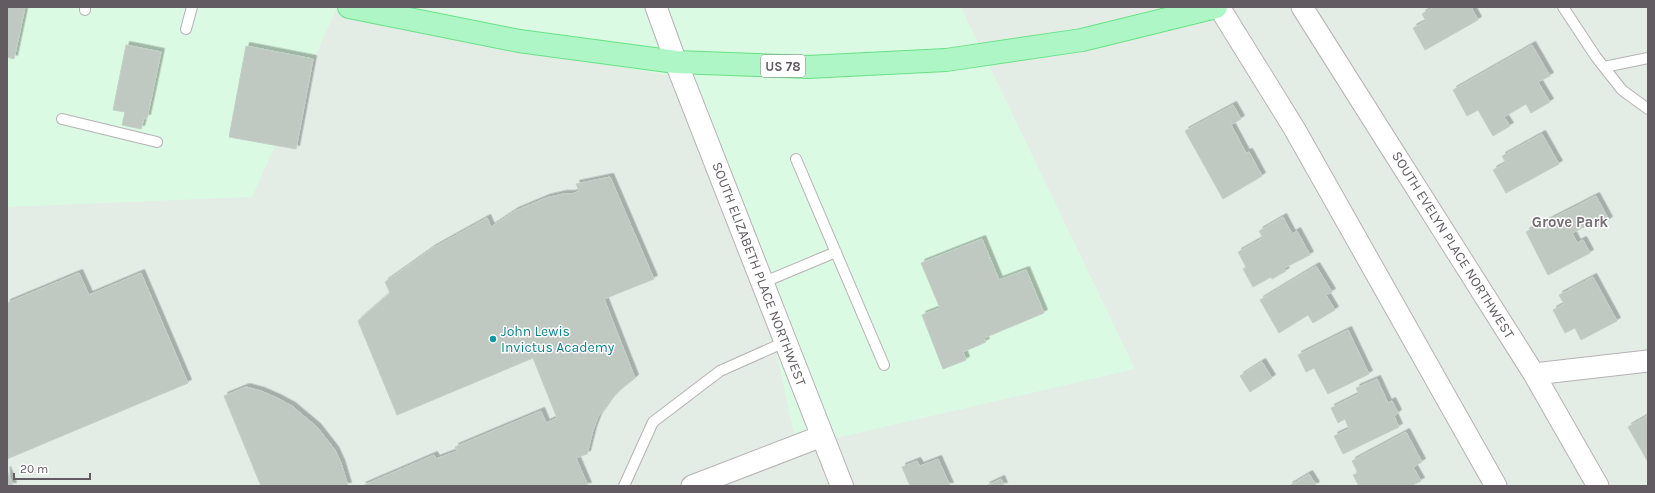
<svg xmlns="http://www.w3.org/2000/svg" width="1655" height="493" font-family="Karla,sans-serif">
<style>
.commercial{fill:#dbfae3}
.building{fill:#c0c8c2;stroke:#c3d0c5;filter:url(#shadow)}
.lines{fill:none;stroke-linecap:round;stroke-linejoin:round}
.lane-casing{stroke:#b7b1b6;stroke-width:12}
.street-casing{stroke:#b7b1b6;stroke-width:23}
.secondary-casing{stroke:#b7b0b6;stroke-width:24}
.primary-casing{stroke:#67e283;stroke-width:24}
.lane{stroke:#fff;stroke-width:10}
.street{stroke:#fff;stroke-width:21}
.secondary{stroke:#fff;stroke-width:22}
.primary{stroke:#aff6c7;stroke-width:22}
.culture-dot{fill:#0f9aa8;stroke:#fff;stroke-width:1.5}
.labels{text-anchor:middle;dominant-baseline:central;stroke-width:3;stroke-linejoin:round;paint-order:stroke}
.shield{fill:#fff;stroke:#918d91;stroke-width:1}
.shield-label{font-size:13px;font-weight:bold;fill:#625c62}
.street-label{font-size:14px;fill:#625c62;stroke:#fff}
.culture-label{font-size:14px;fill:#0d838f;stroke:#fff;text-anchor:start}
.neighbourhood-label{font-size:15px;font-weight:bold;fill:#746d74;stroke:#fff}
</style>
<defs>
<filter id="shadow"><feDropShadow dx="3.5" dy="-3.5" stdDeviation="0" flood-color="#0004"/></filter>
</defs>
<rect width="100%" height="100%" fill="#e4ece6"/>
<!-- commercial -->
<path class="commercial" d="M7,7H961L1135,369L797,447L761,283L683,78L454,37L336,10L252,197L7,207Z"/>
<!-- building -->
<path class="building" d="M7,7H25L14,59L7,57Z
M1434,7H1471L1478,20L1425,50L1413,28L1426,21L1422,14Z
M126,45L161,52L147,118H144L141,129L122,125L125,112L113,110Z
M1532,45L1550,76L1538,82L1550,102L1531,113L1526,104L1504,117L1510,126L1493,136L1478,110L1467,116L1453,90Z
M246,46L313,59L296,149L229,137Z
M1233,105L1241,119L1231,125L1246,153L1249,152L1262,176L1223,199L1185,131Z
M1542,134L1559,164L1506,193L1493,170L1506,163L1502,156Z
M610,177L654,279L604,299L635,378L620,390L610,400L598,417L593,430L587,454L576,458L588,486H362L434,455L436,459L457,451L455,447L541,411L546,423L557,418L533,358L397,415L358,321L390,293L385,282L433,248L487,218L491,227L515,211L546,198L563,194H572L579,191L576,184Z
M1596,196L1609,220L1597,227L1594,222L1572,233L1577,243L1583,240L1590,253L1548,275L1526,232Z
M1283,217L1292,234L1297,231L1310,255L1284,268L1286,271L1272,279L1271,277L1253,287L1243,269L1246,267L1238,252L1263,238L1259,231Z
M982,239L999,280L1026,270L1044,313L984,338L986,342L963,352L966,360L943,369L922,315L940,308L921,263Z
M1316,266L1332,292L1326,295L1335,310L1313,323L1308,315L1279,333L1260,300Z
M79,273L89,295L141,273L188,383L7,459V303Z
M1593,277L1617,321L1581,340L1575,328L1565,333L1553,310L1564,304L1559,295Z
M1348,330L1369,374L1328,394L1314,368L1306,372L1298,355Z
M1262,362L1272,378L1250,392L1240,376Z
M1377,379L1388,403L1392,401L1398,413L1394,416L1399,427L1343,454L1334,436L1349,429L1345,419L1338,423L1331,408L1359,394L1356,388Z
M246,387L261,391L277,398L292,406L317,427L335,450L341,463L348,486H261L224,396Z
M1647,416L1648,417V462L1628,427Z
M1406,432L1422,462L1413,467L1421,481L1411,486H1359L1353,475L1358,473L1352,461Z
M938,459L950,486H910L902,467L917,461L920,466Z
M7,470L13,486H7Z
M1309,474L1316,485L1315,486H1289Z
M1001,479L1004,486H986Z"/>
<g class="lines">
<defs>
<path id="lane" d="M1563,7L1596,57L1622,90L1648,109
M85,10V7
M186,29L192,7
M1604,67L1648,58
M62,119L157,142
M796,159L884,365
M762,283L836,252
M624,486L653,422L720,371L785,342"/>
<path id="street" d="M656,7L676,62
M1219,7L1294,128L1496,486
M1302,7L1534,374L1598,486
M1534,374L1648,361
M692,486L822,436"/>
<path id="secondary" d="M676,62L842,486"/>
<path id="primary" d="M349,7L519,41L676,62L808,67L946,60L1082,40L1216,7"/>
</defs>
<!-- lane casing -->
<use href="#lane" class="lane-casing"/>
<!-- street casing -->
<use href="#street" class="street-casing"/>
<!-- secondary casing -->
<use href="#secondary" class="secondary-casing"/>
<!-- primary casing -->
<use href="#primary" class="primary-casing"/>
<!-- lane -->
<use href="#lane" class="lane"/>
<!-- street -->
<use href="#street" class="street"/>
<!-- secondary -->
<use href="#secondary" class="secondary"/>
<!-- primary -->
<use href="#primary" class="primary"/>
</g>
<!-- markers -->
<circle class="culture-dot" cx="493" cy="339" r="4"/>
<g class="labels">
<!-- shield labels -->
<rect class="shield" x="761" y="55" width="44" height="22" rx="3"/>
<g class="shield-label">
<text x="783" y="66">US 78</text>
</g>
<!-- street labels -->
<g class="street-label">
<text transform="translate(1453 245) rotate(58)">SOUTH EVELYN PLACE NORTHWEST</text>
<text transform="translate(759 274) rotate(69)">SOUTH ELIZABETH PLACE NORTHWEST</text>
</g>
<!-- culture labels -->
<g class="culture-label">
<text x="501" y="331">John Lewis<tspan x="501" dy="16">Invictus Academy</tspan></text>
</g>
<!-- neighbourhood labels -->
<g class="neighbourhood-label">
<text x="1570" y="222">Grove Park</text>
</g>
</g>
<!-- border -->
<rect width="1655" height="493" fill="none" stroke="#625c62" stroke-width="16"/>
<!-- scale -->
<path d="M14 473v6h76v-6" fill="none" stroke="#625c62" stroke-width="2"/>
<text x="20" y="473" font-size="12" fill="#625c62" stroke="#ffffff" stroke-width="3" paint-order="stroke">20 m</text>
</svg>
